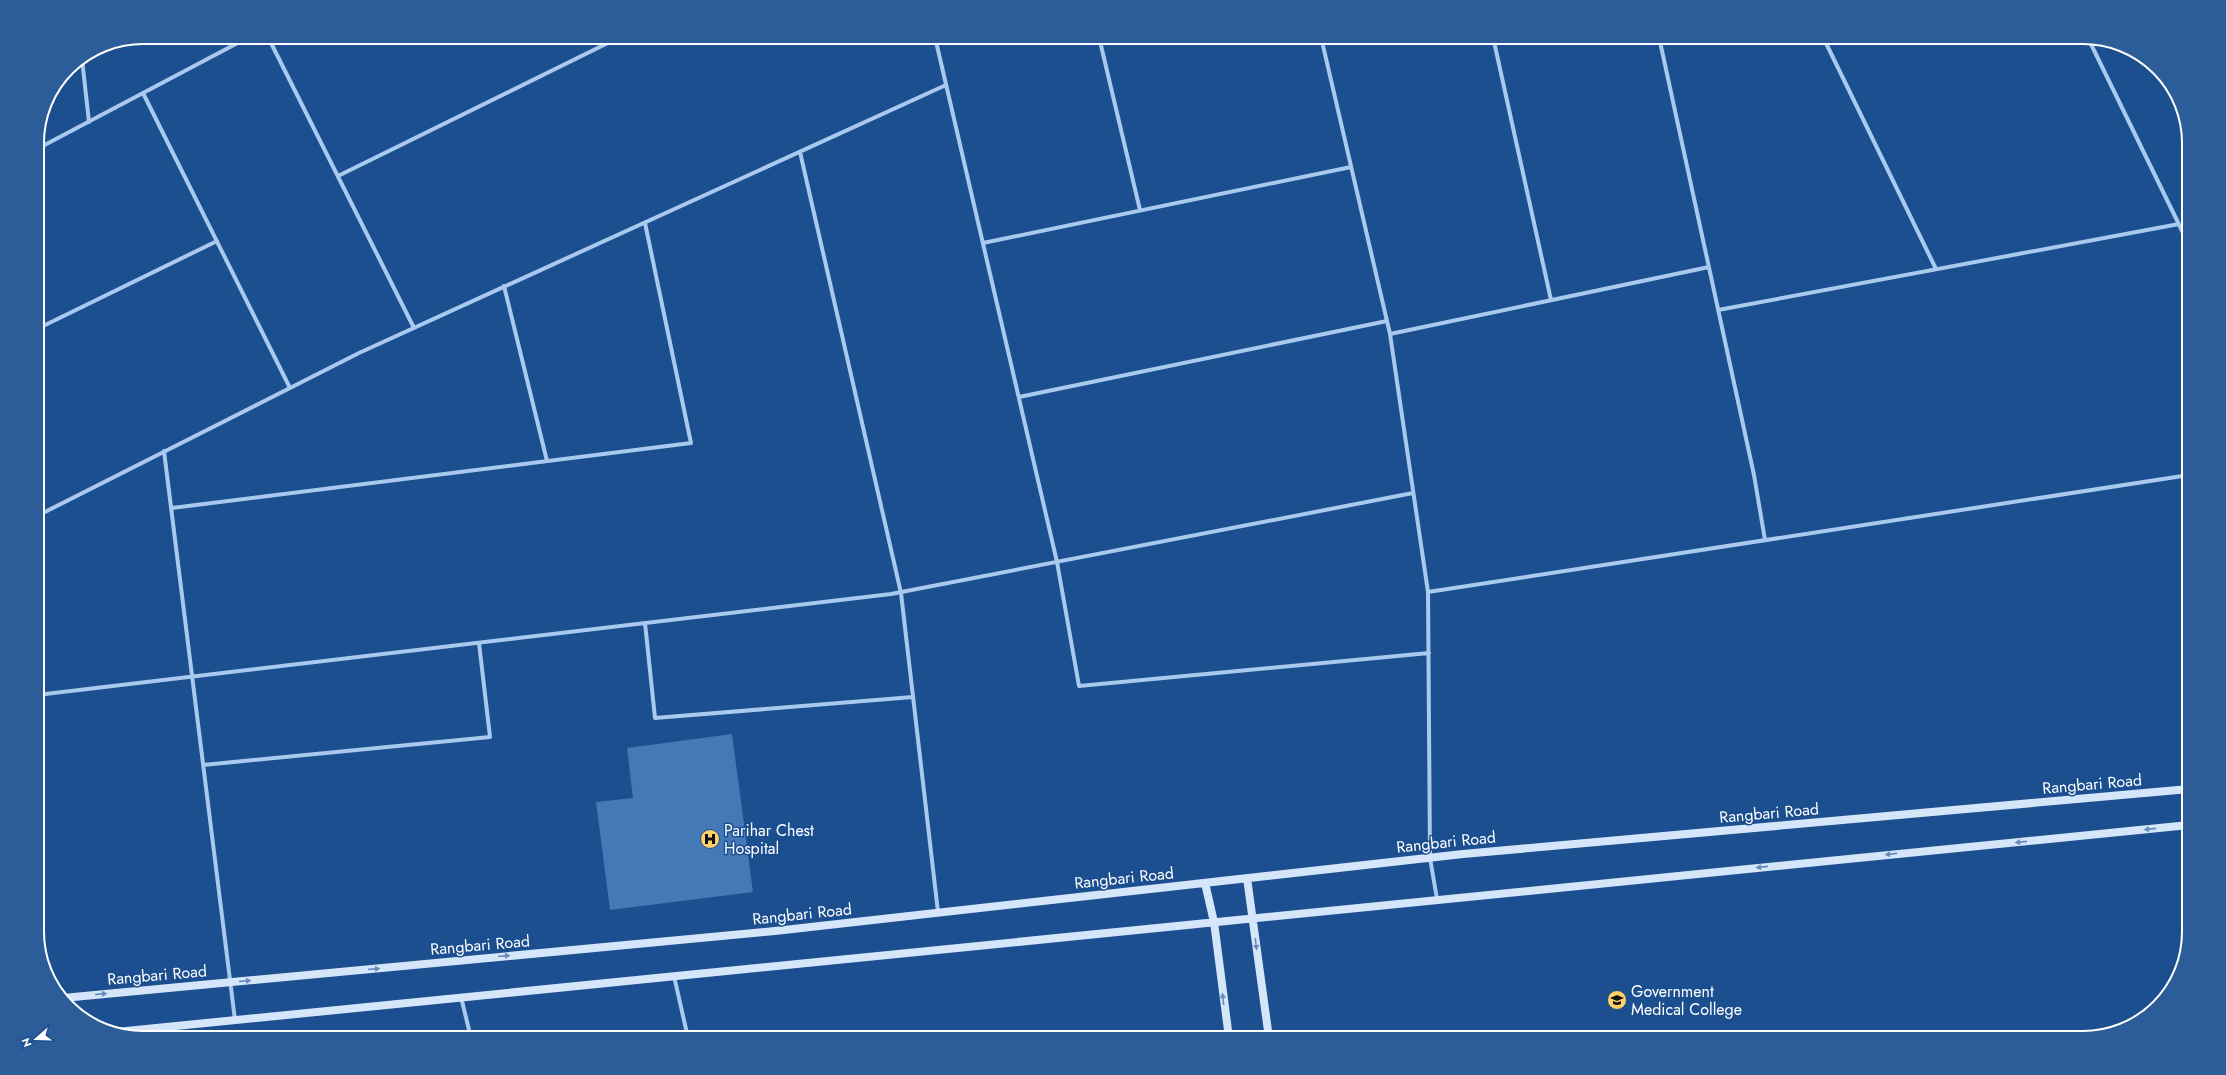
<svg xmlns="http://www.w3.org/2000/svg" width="2226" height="1075" font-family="Jost,sans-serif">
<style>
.building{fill:#4478b7}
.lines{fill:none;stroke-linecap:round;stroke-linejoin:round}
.street{stroke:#a9c9ee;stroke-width:4}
.secondary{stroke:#d6e6fa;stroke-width:8}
.oneway{fill:#668bba}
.labels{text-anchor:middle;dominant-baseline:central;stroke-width:3;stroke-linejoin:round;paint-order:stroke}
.street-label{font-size:16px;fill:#fff;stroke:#1b4f8f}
.poi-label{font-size:16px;fill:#fff;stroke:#1b4f8f;text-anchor:start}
.rim{fill:none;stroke:#fff;stroke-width:2}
</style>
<rect width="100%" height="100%" fill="#1b4f8f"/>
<!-- building -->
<path class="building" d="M732,734L753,892L610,910L596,802L633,798L627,748Z"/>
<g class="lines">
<!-- street -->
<path class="street" d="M268,37L414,328
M935,37L1057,562L1079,686L1429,653
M1099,37L1140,210
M1321,37L1390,334L1428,592L1430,858L1437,899
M1493,37L1551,300
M1659,37L1754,475L1765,540
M1823,37L1936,269
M2088,38L2189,245
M82,59L89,122
M143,93L290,388
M37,149L249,37
M800,152L901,593L938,912
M338,176L620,37
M983,243L1351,167
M504,286L547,461
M1718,310L2179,224
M37,329L217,241
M1390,334L1709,267
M1019,397L1387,321
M164,451L235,1020
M172,508L691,443L645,223
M37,516L359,353L946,85
M1428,592L2189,475
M645,623L655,718L913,697
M37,695L891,594L1413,493
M203,765L490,737L479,643
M674,976L688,1038
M461,997L471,1038"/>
<!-- secondary -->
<path class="secondary" d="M1247,878L1269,1038
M1205,883L1214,922L1229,1038
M63,998L775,931L1463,854L2189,789
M116,1032L2189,825"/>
</g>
<!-- one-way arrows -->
<defs><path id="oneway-solid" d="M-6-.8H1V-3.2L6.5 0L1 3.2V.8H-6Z"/></defs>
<g class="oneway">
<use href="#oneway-solid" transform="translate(2150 829) rotate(174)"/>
<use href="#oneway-solid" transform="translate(2021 842) rotate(174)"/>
<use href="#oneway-solid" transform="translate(1891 854) rotate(174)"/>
<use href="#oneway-solid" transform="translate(1762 867) rotate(174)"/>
<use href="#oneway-solid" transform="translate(1256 944) rotate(82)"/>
<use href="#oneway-solid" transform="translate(504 956) rotate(-5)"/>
<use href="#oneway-solid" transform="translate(374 969) rotate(-5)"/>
<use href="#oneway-solid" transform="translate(245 981) rotate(-5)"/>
<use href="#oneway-solid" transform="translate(101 994) rotate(-5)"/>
<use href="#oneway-solid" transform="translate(1223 999) rotate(-97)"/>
</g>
<!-- icons -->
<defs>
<symbol id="hospital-disc" viewBox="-11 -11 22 22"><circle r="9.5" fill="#ffd166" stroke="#1b4f8f"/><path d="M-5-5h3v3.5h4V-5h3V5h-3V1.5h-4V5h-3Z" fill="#111"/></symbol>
<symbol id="university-disc" viewBox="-11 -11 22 22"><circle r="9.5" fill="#ffd166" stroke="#1b4f8f"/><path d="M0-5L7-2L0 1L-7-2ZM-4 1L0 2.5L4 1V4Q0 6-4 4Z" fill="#111"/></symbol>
</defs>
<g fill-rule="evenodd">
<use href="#hospital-disc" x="699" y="828" width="22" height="22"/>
<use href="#university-disc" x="1606" y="989" width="22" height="22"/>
</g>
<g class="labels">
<!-- street labels -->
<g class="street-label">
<text transform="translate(2092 784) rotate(-5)">Rangbari Road</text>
<text transform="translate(1769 813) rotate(-5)">Rangbari Road</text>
<text transform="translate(1446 842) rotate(-6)">Rangbari Road</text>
<text transform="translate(1124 878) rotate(-6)">Rangbari Road</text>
<text transform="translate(802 914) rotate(-6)">Rangbari Road</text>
<text transform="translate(480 945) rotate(-5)">Rangbari Road</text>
<text transform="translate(157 975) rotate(-5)">Rangbari Road</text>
</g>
<!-- poi labels -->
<g class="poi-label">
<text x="724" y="830">Parihar Chest<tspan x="724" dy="18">Hospital</tspan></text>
<text x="1631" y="991">Government<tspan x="1631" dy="18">Medical College</tspan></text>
</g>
</g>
<!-- crop -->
<path d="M0 0H2226V1075H0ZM143 44H2083A99 99 0 0 1 2182 143V932A99 99 0 0 1 2083 1031H143A99 99 0 0 1 44 932V143A99 99 0 0 1 143 44Z" fill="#2d5d98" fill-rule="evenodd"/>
<path class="rim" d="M143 44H2083A99 99 0 0 1 2182 143V932A99 99 0 0 1 2083 1031H143A99 99 0 0 1 44 932V143A99 99 0 0 1 143 44Z"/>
<!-- north arrow -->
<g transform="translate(36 1039) rotate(250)" stroke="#1b4f8f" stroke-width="3" paint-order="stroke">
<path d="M0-3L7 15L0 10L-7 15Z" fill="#ffffff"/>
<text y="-6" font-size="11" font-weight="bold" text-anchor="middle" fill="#ffffff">N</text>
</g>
</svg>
